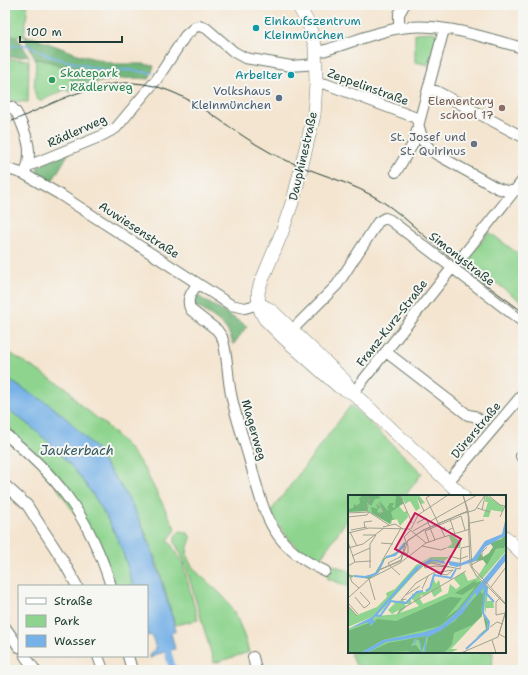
<svg xmlns="http://www.w3.org/2000/svg" width="528" height="675" font-family="'Shantell Sans',sans-serif">
<style>
.green{fill:#8ed48e;stroke:#568861}
.forest{fill:#72b679;stroke:#487a56}
.water{fill:#76b1e7;stroke:#4a778e}
.lines{fill:none;stroke-linecap:round;stroke-linejoin:round}
.stream{stroke:#76b1e7;stroke-width:2}
.canal{stroke:#76b1e7;stroke-width:7}
.minor-tunnel{stroke:#c9c3b1;stroke-width:10;stroke-dasharray:10 5;stroke-linecap:butt}
.minor-casing{stroke:#6a786b;stroke-width:12}
.major-casing{stroke:#6a786b;stroke-width:14}
.minor{stroke:#fff;stroke-width:10}
.major{stroke:#fff;stroke-width:13}
.tram{stroke:#1f3d34;stroke-width:1}
.culture-dot{fill:#0f9aa8;stroke:#f6f6f2;stroke-width:1.5}
.leisure-dot{fill:#2e9e5b;stroke:#f6f6f2;stroke-width:1.5}
.service-dot{fill:#5c6f8a;stroke:#f6f6f2;stroke-width:1.5}
.education-dot{fill:#8d6e63;stroke:#f6f6f2;stroke-width:1.5}
.worship-dot{fill:#6b7280;stroke:#f6f6f2;stroke-width:1.5}
.labels{text-anchor:middle;dominant-baseline:central;stroke-width:4;stroke-linejoin:round;paint-order:stroke}
.culture-label{font-size:12px;fill:#0d838f;stroke:#f6f6f2;text-anchor:start}
.leisure-label{font-size:12px;fill:#27864d;stroke:#f6f6f2;text-anchor:start}
.street-label{font-size:12px;fill:#1f3d34;stroke:#f6f6f2}
.service-label{font-size:12px;fill:#4e5e75;stroke:#f6f6f2;text-anchor:end}
.education-label{font-size:12px;fill:#785e54;stroke:#f6f6f2;text-anchor:end}
.worship-label{font-size:12px;fill:#5b616d;stroke:#f6f6f2;text-anchor:end}
.water-label{font-size:13px;font-style:italic;fill:#355a61;stroke:#f6f6f2}
.inset-river{fill:none;stroke:#76b1e7;stroke-width:2}
.inset-road{fill:none;stroke:#9fa292;stroke-width:1}
.view{fill:#c2185b;fill-opacity:0.15;stroke:#c2185b;stroke-width:2}
.inset-edge{fill:none;stroke:#1f3d34;stroke-width:2}
</style>
<rect width="100%" height="100%" fill="#f6f6f2"/>
<filter id="ink" filterUnits="userSpaceOnUse"><feTurbulence type="fractalNoise" baseFrequency=".025" numOctaves="2"/><feDisplacementMap in="SourceGraphic" scale="8" xChannelSelector="R" yChannelSelector="G"/><feConvolveMatrix kernelMatrix="1 2 1 2 8 2 1 2 1" color-interpolation-filters="sRGB"/></filter>
<filter id="wash" filterUnits="userSpaceOnUse"><feTurbulence type="fractalNoise" baseFrequency=".012" numOctaves="4" result="noise"/><feDisplacementMap in="SourceGraphic" scale="16" xChannelSelector="R" yChannelSelector="G"/><feGaussianBlur stdDeviation="0.9" result="paint"/><feColorMatrix in="noise" values="0 0 0 0 0 0 0 0 0 0 0 0 0 0 0 0 0 1.4 0 .05"/><feComposite in="paint" operator="in"/></filter>
<g filter="url(#wash)">
<rect width="100%" height="100%" fill="#f4e5d0"/>
<!-- green -->
<path class="green" d="M5,5H28L24,36H5Z
M433,32L435,33L437,37L429,65L415,62V33Z
M5,59L29,60L28,102L6,101L7,81H5V64H7V63H5Z
M35,59C46,60 60,63 67,72C71,76 73,83 76,89L68,92L67,89L40,101L38,100C30,91 38,70 35,59Z
M489,232L517,253L523,245V303L467,261Z
M5,350L69,390L77,402L107,426L127,446L139,461L146,472L175,528V531L168,540L182,561L198,620L175,625C167,600 162,574 152,549C139,515 121,482 97,454L98,451L69,421L49,404L5,378Z
M351,405L422,473L405,496H349V517L319,560C297,552 281,532 271,511Z
M5,408C53,439 92,484 116,536C124,552 128,569 133,586H115L106,559L34,454L5,429Z
M180,531L187,532L191,538C190,543 187,547 187,553C187,570 218,588 227,601C238,617 244,634 249,652L214,663L184,560L175,543V536Z
M333,565L349,571V587L327,578Z
M354,652H493L492,670H361L356,665L350,654Z"/>
<!-- forest -->
<path class="forest" d="M5,36L17,37L30,58L27,55L21,57H5Z
M24,36L34,38L80,55L115,64H144L154,66L149,79C123,76 100,81 76,89C73,83 71,76 67,72C60,63 46,60 35,59Z
M70,151L51,183L37,174L38,166Z
M196,295L247,326L233,345C229,324 214,318 198,307L195,308L194,306L193,297Z"/>
<!-- water -->
<path class="water" d="M5,378L49,404L69,421L98,451L97,455C136,500 151,544 167,601C170,611 174,621 176,631L171,633L175,649L154,655L153,657L150,658V653L156,649L152,635L147,636V586H133C128,569 124,552 116,536C92,484 53,439 5,408Z"/>
<g class="lines">
<!-- stream -->
<path class="stream" d="M5,46L27,45L45,54L59,59L106,71L128,70L152,73"/>
<!-- canal -->
<path class="canal" d="M165,642L173,670"/>
</g>
</g>
<g filter="url(#ink)">
<g class="lines">
<!-- minor-tunnel -->
<path class="minor-tunnel" d="M480,420L488,427"/>
<defs>
<path id="minor" d="M399,28V14L404,5
M316,52L326,50C350,43 375,32 400,28C438,21 486,38 523,48
M316,83L326,84L414,117L417,120L423,141L430,149L436,154L497,188L506,191L523,190
M428,89L436,91L523,137
M5,108L11,107C19,111 29,142 29,151C29,157 29,164 26,170
M28,166L99,137L116,128L157,79L185,36L195,27L199,26L206,28L234,52L245,58L291,66L316,64
M5,168L24,174L59,194L231,305L245,308L259,304
M396,172L413,144L416,134L444,29
M461,258L523,180
M197,284C192,292 185,300 191,310L217,330L222,337C228,355 227,375 231,394C235,415 243,437 249,458C264,512 269,546 325,571
M291,330L297,325L337,285L378,222L385,218L390,220L523,322
M386,352L468,415L474,416L480,420
M353,393L452,268
M5,434C27,452 49,472 66,495C86,521 101,554 111,586
M523,452L521,456L523,458
M448,482L523,394
M5,485L27,505L62,559L77,586
M5,627L19,647
M25,656L35,670
M98,656L103,670
M128,656L132,670
M253,657L256,670"/>
<path id="major" d="M298,5L309,25L315,46L316,83L314,115L294,197L282,232L260,285L258,293L259,304L261,312L265,319L284,338L338,386L353,393
M259,304L267,308L273,312L344,380L353,393L463,496
M505,537L523,554"/>
</defs>
<!-- minor casing -->
<use href="#minor" class="minor-casing"/>
<!-- major casing -->
<use href="#major" class="major-casing"/>
<!-- minor -->
<use href="#minor" class="minor"/>
<!-- major -->
<use href="#major" class="major"/>
<!-- tram -->
<path class="tram" d="M5,124C46,108 88,81 134,83C184,86 218,122 259,146C295,169 338,176 375,197C399,211 418,231 439,248C466,271 495,291 523,312"/>
</g>
</g>
<!-- markers -->
<g class="culture-dot">
<circle cx="256" cy="28" r="4"/>
<circle cx="291" cy="75" r="4"/>
</g>
<circle class="leisure-dot" cx="52" cy="80" r="4"/>
<circle class="service-dot" cx="279" cy="98" r="4"/>
<circle class="education-dot" cx="502" cy="108" r="4"/>
<circle class="worship-dot" cx="474" cy="144" r="4"/>
<g class="labels">
<!-- culture labels -->
<g class="culture-label">
<text x="264" y="21">Einkaufszentrum<tspan x="264" dy="14">Kleinmünchen</tspan></text>
<text x="283" y="75" text-anchor="end">Arbeiter</text>
</g>
<!-- leisure labels -->
<g class="leisure-label">
<text x="60" y="73">Skatepark<tspan x="60" dy="14">- Rädlerweg</tspan></text>
</g>
<!-- street labels -->
<g class="street-label">
<text transform="translate(368 87) rotate(20)">Zeppelinstraße</text>
<text transform="translate(77 131) rotate(-24)">Rädlerweg</text>
<text transform="translate(303 156) rotate(-77)">Dauphinestraße</text>
<text transform="translate(139 230) rotate(33)">Auwiesenstraße</text>
<text transform="translate(462 259) rotate(38)">Simonystraße</text>
<text transform="translate(392 323) rotate(-52)">Franz-Kurz-Straße</text>
<text transform="translate(254 430) rotate(74)">Magerweg</text>
<text transform="translate(476 430) rotate(-50)">Dürerstraße</text>
</g>
<!-- service labels -->
<g class="service-label">
<text x="271" y="91">Volkshaus<tspan x="271" dy="14">Kleinmünchen</tspan></text>
</g>
<!-- education labels -->
<g class="education-label">
<text x="494" y="101">Elementary<tspan x="494" dy="14">school 17</tspan></text>
</g>
<!-- worship labels -->
<g class="worship-label">
<text x="466" y="137">St. Josef und<tspan x="466" dy="14">St. Quirinus</tspan></text>
</g>
<!-- water labels -->
<g class="water-label">
<text x="77" y="450">Jaukerbach</text>
</g>
</g>
<!-- overview -->
<g transform="translate(348 495)">
<rect width="158" height="158" fill="#f4e5d0"/>
<path d="M0,0H71L77,8L73,9L69,3L72,13L68,16L62,6L57,9L56,5L51,11L56,17L59,16L60,22L52,31L49,24L44,25L43,29L19,16L0,17ZM138,0L156,12L155,17L143,15L141,22H135L140,7H137ZM104,40L113,47L112,53H98L104,49L101,41ZM158,49V56L134,84L130,81L142,62L148,54L155,53ZM83,62H101L96,66L81,64L72,69L24,122L0,132V111L9,120L29,112L39,102L38,98L47,94L68,70ZM86,66L95,69L85,68L75,70L29,121L49,119L51,115L44,119L40,115L47,108L44,107L55,105L57,108L64,102V98L66,101L69,97H77L82,93L85,82L88,89L91,85L94,96L86,102L83,96L76,101L73,100L72,104L75,109L87,104L100,98L102,89L108,94L112,91L106,84L109,81L116,77L120,86L129,83L124,74L134,88L139,84L134,89L140,91L139,106H145L146,113H138L137,119L136,97L134,121L103,154H110L102,158H0V134L25,124L70,73L76,68ZM63,103L71,111L52,118L58,112L57,109H63Z" fill="#8ed48e" fill-rule="evenodd"/>
<path d="M15,0H29L33,3L27,4L23,11L19,7V16L0,17V14L5,13L7,8L8,11L12,8L11,3ZM48,0H52L56,8L43,17L45,24H49L43,25L42,29L24,18L23,12L30,14L28,9L32,12L29,16L31,18L35,17L31,5L39,15H41L39,13L42,8H46L44,12L47,13ZM158,39V49L156,53L148,54L139,70L135,65L128,66L132,57L135,62L141,58L145,52L142,48L153,44ZM58,46L56,52L49,59L37,64L31,77L21,84L6,81L3,83L2,80L17,82L27,78L36,63L49,57ZM128,85L127,88L134,86L109,117L92,131L35,145L12,158H0V136L21,128L23,131L29,124L48,126L102,102L114,103L98,123L110,114L128,91L114,100L107,98ZM132,96L134,99L136,97L135,120L140,127L139,135L127,143L138,134L133,109L134,121L124,130L106,138L104,149L99,155L95,158H77L80,142L107,126ZM79,141L74,156L71,145L67,144L63,151L68,150L74,158H57H60L62,156L19,158L40,148Z" fill="#72b679"/>
<path d="M158,22L157,41L137,52L128,66L109,72L101,70V66L113,68L125,63L137,46L154,39ZM158,57V65L128,102V97L113,116L127,102L114,119L94,135L78,143V154L76,157H73L72,148L69,145L61,157L56,158L62,156L68,144L73,148L74,157L76,156L77,144L79,141L38,147L19,158H12L35,145L77,137L93,131L109,117ZM82,64L96,66L97,69L86,66L74,70L25,124L27,127L22,130L20,127L0,134L24,122L68,72Z" fill="#76b1e7"/>
<path class="inset-river" d="M38,62L47,60L57,48M6,81L17,82L25,80L29,78L35,66M139,92L138,98L146,107M78,96L82,93L86,80L103,83L108,74M28,120L32,121L43,106L58,108L69,97L75,96M118,154L140,134L141,127L135,118L137,90"/>
<path class="inset-road" d="M52,0L64,28M83,0L78,3L97,42M115,0L121,22L124,72L158,109M115,0L120,15L122,70L128,80L158,110M140,0L152,10L158,11M70,3L76,16M129,13L142,17M134,15L137,1M120,16L75,35L61,45L57,49L53,65L31,75L53,66L60,45L76,35L120,16M19,17L21,3M0,18L21,17L41,30M110,20L127,15L137,0M29,21L36,16L30,8M0,22L19,20L21,17M152,22L157,11M102,24L107,39M69,28L78,23L82,32M122,28L136,25M35,32L47,29L55,34M96,32L98,36L105,33M17,33L16,27L24,26M82,33L87,45M63,34L70,20L100,0M3,35L19,32M65,36L129,0M2,37L9,51M0,38L21,33L61,34L78,48L87,45M15,40H28L22,49V73M86,45L122,34M0,47L7,67L0,71M81,47L77,36L113,21L117,35M33,48L45,49M74,51L93,55L98,53M0,53L15,49L36,33M60,58V51L56,42L63,35M4,61L22,53M101,61L112,64L120,61M34,66L53,33M7,67L23,66M76,70L77,73L87,71L101,72M123,70L134,64V57L139,52M42,71L40,68L52,62L55,57L60,59M42,71L52,80M112,74L113,53L122,51M0,77L4,87L11,93M67,78L76,70L83,68L112,74M89,78L99,80L105,75M21,84L27,105M143,92L158,72M74,94L80,81M58,100L72,91M7,102L16,113L19,111L22,108L12,97M153,102L148,107V120L157,118M0,103L21,84L52,68L78,48M58,104L53,105L68,88L85,78L105,75M0,108L10,119M0,111L9,121M158,115L151,139L158,143M50,119L52,115L118,76M142,132L149,127L155,129M144,145L148,158M113,158L150,142L158,116"/>
<path class="view" d="M67,18L113,44L93,79L47,54Z"/>
<rect width="158" height="158" class="inset-edge"/>
</g>
<!-- margin -->
<rect width="528" height="675" fill="none" stroke="#f6f6f2" stroke-width="20"/>
<!-- legend -->
<rect x="18" y="585" width="130" height="72" fill="#f6f6f2" stroke="#a0aca6"/>
<rect x="26" y="598" width="20" height="6" fill="#ffffff" stroke="#a0aca6"/>
<text x="54" y="605" font-size="12" fill="#1f3d34">Straße</text>
<rect x="26" y="615" width="20" height="12" fill="#8ed48e" stroke="#a0aca6"/>
<text x="54" y="625" font-size="12" fill="#1f3d34">Park</text>
<rect x="26" y="635" width="20" height="12" fill="#76b1e7" stroke="#a0aca6"/>
<text x="54" y="645" font-size="12" fill="#1f3d34">Wasser</text>
<!-- scale -->
<path d="M20 36v6h102v-6" fill="none" stroke="#1f3d34" stroke-width="2"/>
<text x="26" y="36" font-size="12" fill="#1f3d34" stroke="#f6f6f2" stroke-width="3" paint-order="stroke">100 m</text>
</svg>
